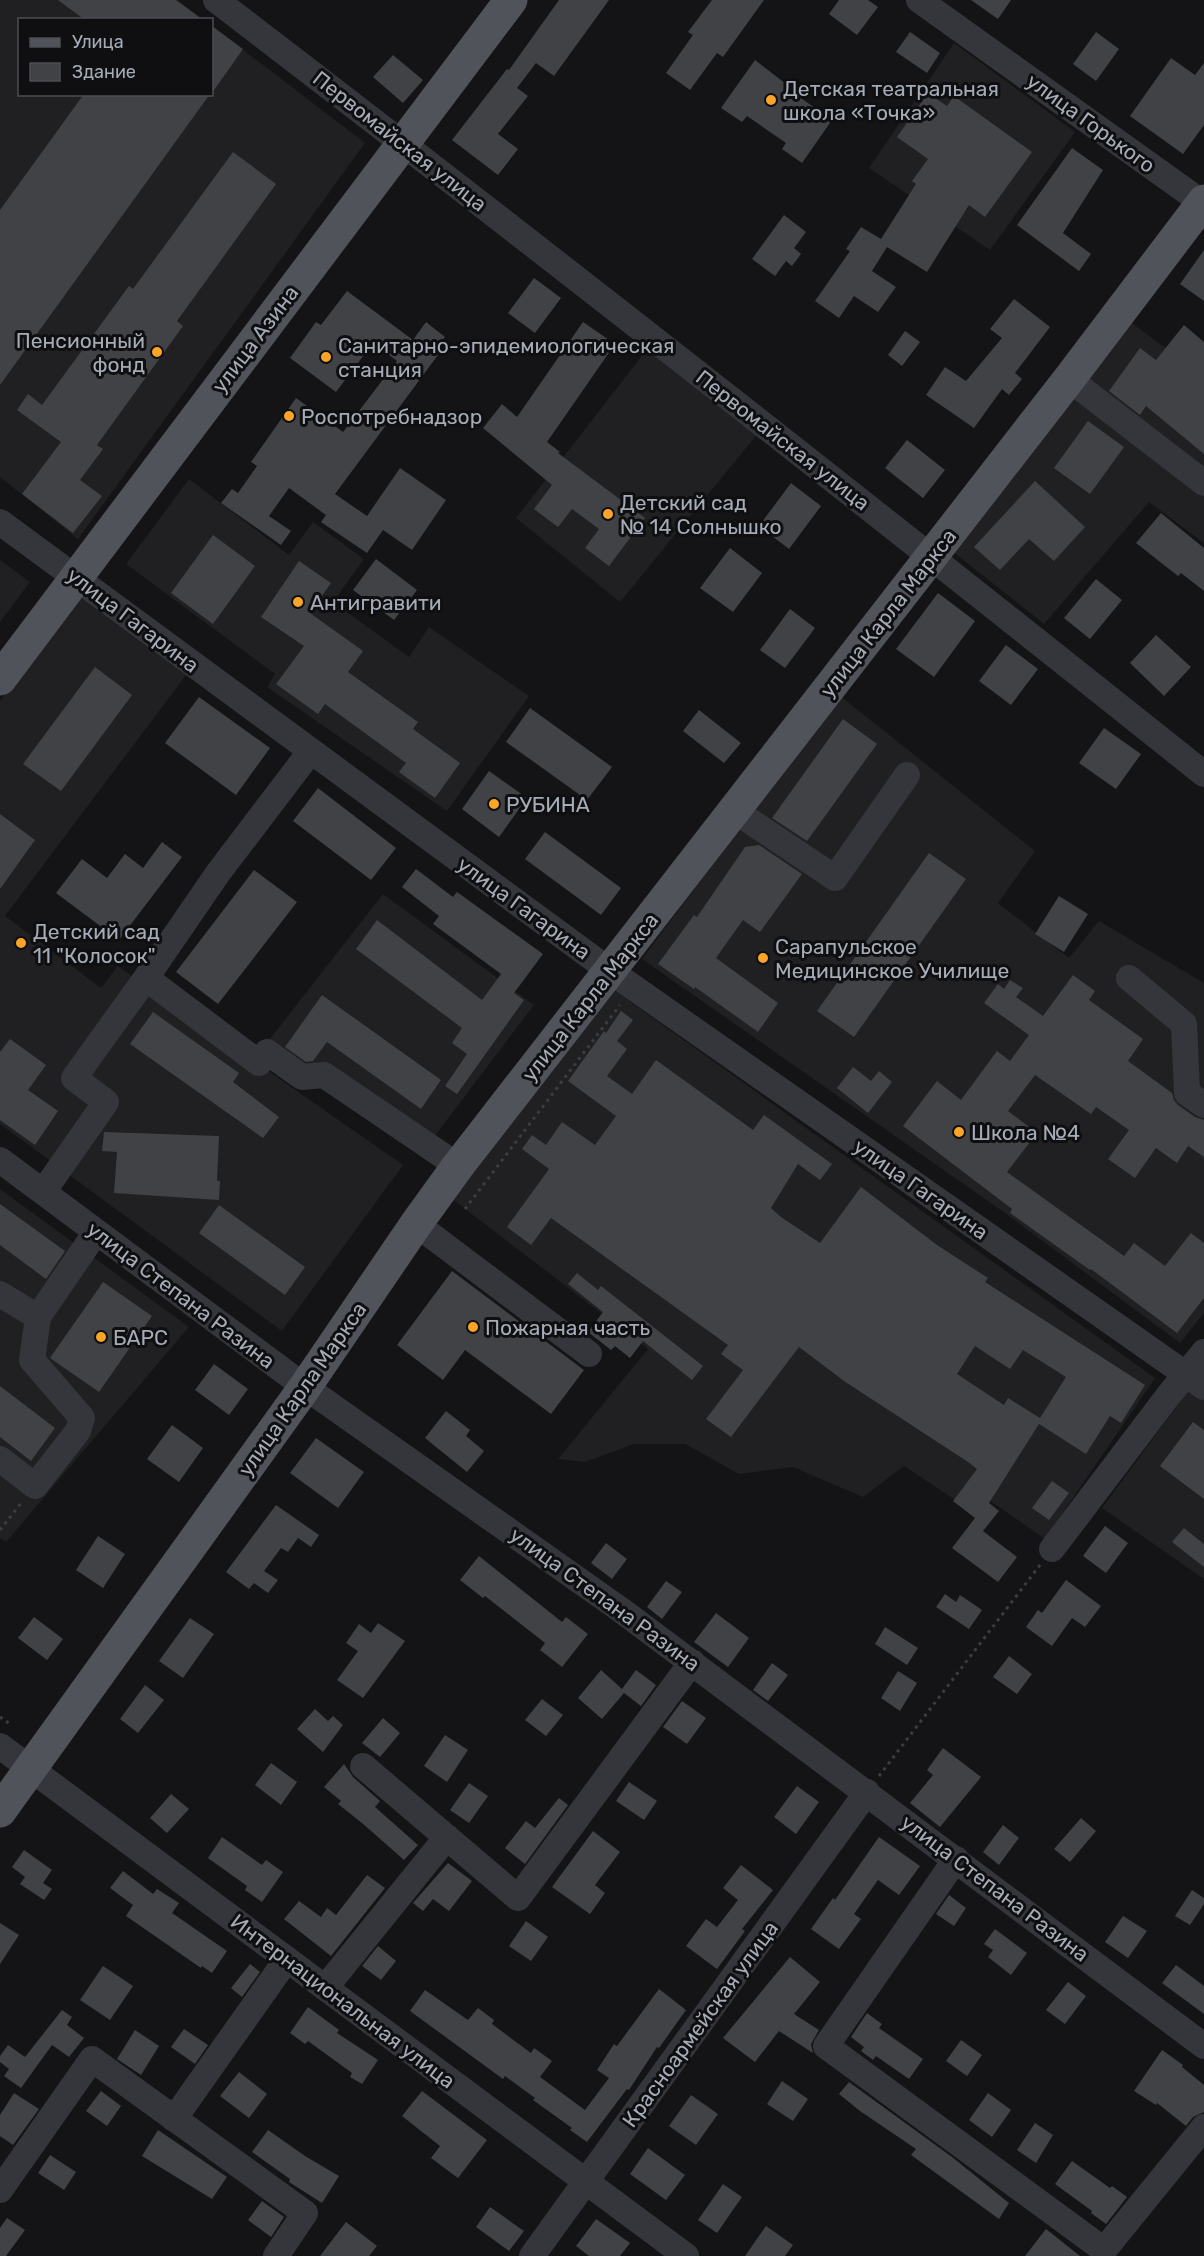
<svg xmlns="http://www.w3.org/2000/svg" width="1204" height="2256" font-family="Rubik,sans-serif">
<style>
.built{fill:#202023}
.building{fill:#404246;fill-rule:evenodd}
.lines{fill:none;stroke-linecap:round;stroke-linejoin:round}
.path{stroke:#3b3d42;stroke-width:3;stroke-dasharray:3 4.5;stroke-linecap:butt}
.minor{stroke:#35363b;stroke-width:26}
.major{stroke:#51535a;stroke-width:33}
.poi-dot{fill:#faa528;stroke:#0f0f11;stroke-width:2}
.labels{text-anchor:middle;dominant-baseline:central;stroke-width:6;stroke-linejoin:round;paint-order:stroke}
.poi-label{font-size:21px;fill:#a5acb7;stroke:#0f0f11;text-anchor:start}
.street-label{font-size:21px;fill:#a5acb7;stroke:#0f0f11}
</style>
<rect width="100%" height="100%" fill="#141416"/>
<!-- built -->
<path class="built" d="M0,0H177L203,19L20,20V94H212V26L365,143L78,539L0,477Z
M954,43L1075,132L990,250L869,168Z
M1128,320L1204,377V543L1149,502L1044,624L952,551Z
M648,348L759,432L620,602L516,518Z
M189,479L289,555L313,522L364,559L333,602L409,657L429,627L529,696L447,811L267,687L275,674L126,564Z
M0,560L30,582L0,622Z
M78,596L186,675L5,916L101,988L118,966L403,1165L282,1331L0,1124V701Z
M839,695L1035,851L998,903L1030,928L1069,958L1099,921L1204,983V1313L1180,1343L1005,1213L642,959Z
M383,894L534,1005L421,1154L266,1044Z
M614,990L1155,1378L1045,1539L966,1484L954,1499L904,1466L863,1497L793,1467L739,1474L685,1444H634L585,1462L558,1459L648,1349L451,1198Z
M0,1189L189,1327L6,1542L0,1538Z
M1190,1388L1204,1399V1579L1102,1508Z"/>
<!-- building -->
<path class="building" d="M58,0H176L203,20H85Z
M559,0H609L554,76L536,63L517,88L528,96L498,134L518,149L498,175L452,140L507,69L509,70Z
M712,0H764L723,57L717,53L690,90L666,73L693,35L688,32Z
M839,0H868L878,7L857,35L829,14Z
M971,0H1011L998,19Z
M212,26L243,49L212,93Z
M910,32L940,53L927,73L896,52Z
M1096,32L1119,49L1096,81L1073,64Z
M393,55L423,80L403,103L373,77Z
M1171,58L1195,75L1204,63V125L1183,154L1130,116Z
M755,60L799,94L798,96L832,120L802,163L782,149L786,143L747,116L742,122L721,108Z
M928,93L947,106L954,96L1032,152L985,217L969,205L927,272L887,247L872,271L896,287L878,312L854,296L839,318L815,301L850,251L846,249L861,227L881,239L916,184L912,181L928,159L897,137Z
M84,94H210L0,385V210Z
M1072,148L1103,170L1063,233L1091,254L1079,271L1017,225Z
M233,152L276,184L177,321L183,326L97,445L103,449L80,480L102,496L73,533L22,494L61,442L17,410L28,394L42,405L129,286L133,289Z
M784,215L806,232L794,248L801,254L792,266L786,261L775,276L752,259Z
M1204,250V301L1180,284Z
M534,278L561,298L535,333L508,313Z
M347,291L413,340L426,322L445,337L434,352L438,355L335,494L367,516L400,468L446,500L412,550L383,530L367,553L321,522L326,515L289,488L269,516L291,531L281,545L221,503L232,489L238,493L257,466L251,462L296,398L343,432L397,361L373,343L336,392L290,358L316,322L321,325Z
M1014,299L1050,327L1015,373L1022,379L1009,395L1002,389L974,428L926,395L945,367L966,381L1002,338L990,329Z
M583,322L615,344L547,442L560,452L558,453L645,518L609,566L585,548L599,529L572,509L558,527L534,509L552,485L483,428L502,404L517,417Z
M1184,325L1204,342V454L1146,406L1140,415L1109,391L1140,348L1156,360Z
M905,331L920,342L902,366L888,355Z
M1088,421L1124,447L1090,494L1054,468Z
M907,440L945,470L923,498L885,468Z
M1035,481L1085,527L1054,561L1029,539L1000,570L974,547Z
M791,483L821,506L789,549L759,526Z
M1161,513L1204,548V591L1181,573L1178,576L1136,543Z
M213,535L255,566L213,624L171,593Z
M730,548L762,573L733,612L700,588Z
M376,559L417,590L394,620L353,590Z
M299,561L331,583L310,613L363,651L348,672L418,722L413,729L460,763L435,798L399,772L406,763L325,704L318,714L276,684L304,646L261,617Z
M1096,579L1122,600L1090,639L1064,618Z
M938,593L975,621L934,677L896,649Z
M790,609L815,628L785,668L760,650Z
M1156,635L1191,667L1164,696L1130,663Z
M1006,645L1038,669L1011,705L979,681Z
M95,667L132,695L61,791L23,764Z
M199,697L270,748L236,795L165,743Z
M530,708L612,767L587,800L506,742Z
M699,710L741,743L724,763L683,731Z
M843,719L877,744L807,841L772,818Z
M1104,728L1141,754L1116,789L1079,763Z
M489,771L527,798L499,837L462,809Z
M318,788L396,848L371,880L293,821Z
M0,814L35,840L0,889Z
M545,832L621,888L601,915L525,859Z
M162,842L182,857L119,940L56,893L82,859L107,878L125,854L143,868Z
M759,845L802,874L760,932L743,920L716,958L778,1003L758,1032L695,987L694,989L658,964L694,915L697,917L745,847Z
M929,853L966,879L854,1037L817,1011Z
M416,869L453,897L457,892L543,954L514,993L524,1000L457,1094L445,1086L467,1054L452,1043L462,1028L356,949L377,920L482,1000L501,974L433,924L439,916L402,887Z
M254,870L297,902L218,1004L176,972Z
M1059,896L1088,914L1064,952L1035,934Z
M1073,975L1095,991L1089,1000L1143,1039L1128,1061L1172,1093L1174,1100L1178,1105L1195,1117L1204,1120V1157L1188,1146L1177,1163L1156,1148L1135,1178L1108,1159L1129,1130L1096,1107L1091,1114L1035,1075L1008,1111L1037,1133L1007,1172L1124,1256L1134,1243L1165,1266L1191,1233L1204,1243V1298L1177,1333L1091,1269L1090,1270L1010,1213L1012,1209L903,1126L937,1081L961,1100L997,1051L1010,1061L1029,1035L984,1003L998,984L1004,989L1010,980L1023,988L1016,997L1043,1016Z
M322,995L441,1080L421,1109L327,1042L313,1061L306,1062L285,1047Z
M621,1011L633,1020L617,1041L627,1049L607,1076L632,1094L656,1060L753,1130L764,1115L832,1164L820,1180L798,1164L771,1208L781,1217L820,1243L861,1187L937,1245L988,1278L985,1282L1145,1385L1121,1423L1110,1416L1086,1454L1039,1424L989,1503L999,1511L983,1531L1017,1557L998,1582L952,1548L975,1518L953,1501L977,1469L968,1462L844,1381L799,1347L731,1437L706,1419L743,1370L721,1354L728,1345L551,1218L531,1245L507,1227L549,1169L522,1149L532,1135L546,1145L562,1122L595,1145L616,1116L568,1081L604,1031L606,1033ZM975,1346L1010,1369L1023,1350L1066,1377L1040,1418L1008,1398L1004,1405L957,1374Z
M153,1012L239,1073L233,1082L279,1117L263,1138L130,1044Z
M10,1039L46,1065L28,1090L58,1111L35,1145L0,1120V1052Z
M853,1067L871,1081L879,1071L892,1082L868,1113L837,1088Z
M104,1132L219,1136L217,1181H220L219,1200L114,1193L117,1152L102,1151Z
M0,1204L65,1251L46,1279L0,1245Z
M219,1205L305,1267L285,1295L199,1233Z
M452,1271L584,1370L551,1414L465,1350L443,1380L397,1345Z
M577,1273L598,1290L601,1286L703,1366L692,1380L643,1341L630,1358L615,1346L611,1350L588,1332L603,1312L568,1284Z
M103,1282L152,1316L99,1392L50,1358Z
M214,1364L248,1389L229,1415L195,1390Z
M0,1386L55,1428L31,1461L0,1437Z
M446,1411L470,1430L466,1436L484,1451L467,1472L425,1438Z
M1193,1422L1204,1430V1499L1160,1466Z
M172,1425L203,1448L179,1482L147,1459Z
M316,1438L364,1472L338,1508L290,1473Z
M1052,1481L1069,1493L1049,1520L1032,1508Z
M276,1505L319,1535L311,1547L298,1538L288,1552L281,1548L264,1571L278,1580L268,1593L254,1583L249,1589L226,1572Z
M1105,1526L1128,1543L1106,1573L1083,1556Z
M1184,1528L1204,1544V1567L1172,1542Z
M98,1536L125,1554L103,1588L76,1570Z
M606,1543L627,1559L612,1579L591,1563Z
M479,1556L562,1622L566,1617L588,1634L562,1667L540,1650L545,1643L485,1596L483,1598L460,1580Z
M1066,1580L1101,1606L1085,1627L1072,1618L1052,1646L1026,1627L1038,1610L1042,1613Z
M666,1581L682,1592L662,1619L647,1607Z
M945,1594L956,1602L960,1595L982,1610L969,1629L936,1607Z
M716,1613L749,1638L728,1667L694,1642Z
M34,1617L63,1639L47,1660L18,1638Z
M190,1618L214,1634L183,1678L159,1661Z
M378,1623L405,1641L363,1698L337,1680L358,1651L346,1643L359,1624L371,1633Z
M885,1627L918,1648L907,1665L875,1644Z
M1009,1656L1032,1674L1017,1694L993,1677Z
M772,1663L788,1675L768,1701L753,1690Z
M601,1670L622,1689L636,1670L656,1685L641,1706L624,1693L602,1719L578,1698Z
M898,1671L917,1683L900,1711L881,1698Z
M145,1685L164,1700L138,1733L120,1719Z
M542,1699L563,1715L546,1736L525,1720Z
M682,1701L706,1718L687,1744L663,1727Z
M315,1709L328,1721L333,1716L343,1725L323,1752L297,1729Z
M383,1718L400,1733L380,1757L362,1743Z
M445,1735L468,1750L447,1782L424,1766Z
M943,1748L981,1777L940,1827L910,1803L933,1775L927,1770Z
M271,1763L297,1782L281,1805L255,1785Z
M344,1764L353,1777L380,1801L375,1807L418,1845L404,1860L362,1823L338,1804L341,1801L324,1787Z
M629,1782L657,1801L644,1820L616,1801Z
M469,1783L488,1796L469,1823L450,1810Z
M797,1786L819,1802L796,1834L774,1817Z
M171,1794L189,1809L167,1833L150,1818Z
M559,1798L568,1805L525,1864L505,1848L526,1821L535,1828Z
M1081,1818L1096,1831L1070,1862L1054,1849Z
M1003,1825L1019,1838L999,1865L983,1852Z
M593,1831L620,1852L595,1885L605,1893L590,1914L552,1887Z
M222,1837L262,1865L266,1860L283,1872L262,1902L245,1890L247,1886L208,1858Z
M879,1837L920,1866L899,1895L878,1880L854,1914L861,1919L839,1949L811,1929L833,1898L835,1900Z
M24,1850L52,1870L43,1883L52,1889L44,1900L20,1884L25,1877L12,1867Z
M448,1863L472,1881L449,1911L433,1899L423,1911L413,1903Z
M741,1865L773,1890L742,1929L745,1931L717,1969L686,1946L706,1919L717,1927L738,1900L723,1888Z
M123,1871L153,1894L157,1889L179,1903L172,1913L227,1951L212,1973L202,1966L201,1968L126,1916L133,1905L110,1888Z
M367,1875L385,1888L331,1956L284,1919L299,1901L321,1917L327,1908L336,1915Z
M1192,1890L1204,1898V1904L1190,1925L1175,1916Z
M949,1895L966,1908L954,1926L936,1914Z
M1123,1916L1147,1931L1128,1958L1105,1942Z
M526,1921L548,1937L531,1961L509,1946Z
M0,1923L19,1935L0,1964Z
M995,1929L1027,1953L1011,1975L988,1957L993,1950L984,1944Z
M378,1946L396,1961L381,1980L362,1966Z
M790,1957L820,1982L794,2014L819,2030L811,2044L813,2053L779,2031L755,2062L723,2038Z
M250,1964L260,1972L242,1997L231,1988Z
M1176,1965L1204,1986V2014L1162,1983Z
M103,1966L133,1986L110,2020L80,2000Z
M1068,1982L1086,1996L1065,2024L1046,2010Z
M659,1989L686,2010L659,2048L657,2047L629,2090L627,2089L587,2142L570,2130L572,2128L533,2100L535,2098L505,2076L503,2079L410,2011L425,1990L468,2020L478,2008L494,2020L492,2024L531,2053L534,2048L552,2061L540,2077L585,2110L609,2078L597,2070L614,2044L617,2046Z
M308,2007L339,2030L337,2033L378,2060L362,2084L350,2077L352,2073L308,2041L305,2044L290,2033Z
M62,2010L72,2017L67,2025L84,2038L69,2057L52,2045L21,2088L4,2076L9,2069L0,2062V2056L8,2045L25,2057Z
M867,2013L882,2024L879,2028L923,2059L909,2079L876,2056L873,2060L861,2051L864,2047L851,2037Z
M184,2029L208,2045L195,2064L171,2047Z
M135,2030L159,2046L141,2075L117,2059Z
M961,2040L982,2055L967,2076L946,2061Z
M1162,2050L1183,2065L1182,2067L1204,2085V2112L1193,2117L1186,2126L1157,2103L1156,2105L1134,2091Z
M239,2072L267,2094L249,2118L220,2096Z
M782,2081L808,2099L793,2121L767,2104Z
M849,2082L952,2157L1009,2203L999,2219L911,2155L916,2149L860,2111L839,2094Z
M101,2091L121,2106L107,2126L86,2111Z
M422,2091L487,2140L458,2178L431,2158L440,2146L402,2116Z
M14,2093L39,2109L13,2145L0,2136V2115Z
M988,2093L1011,2110L992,2137L969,2120Z
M691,2095L718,2114L696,2145L669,2126Z
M1035,2123L1053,2135L1036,2163L1017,2150Z
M158,2130L227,2177L212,2199L142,2156Z
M268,2130L305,2156L339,2176L322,2203L289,2182L290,2179L252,2152Z
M648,2148L685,2175L666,2200L630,2174Z
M50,2155L76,2172L64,2190L38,2173Z
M1072,2161L1110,2188L1112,2186L1127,2197L1106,2224L1091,2213L1092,2211L1055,2184Z
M723,2184L742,2197L717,2233L698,2220Z
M262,2201L284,2217L271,2237L248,2220Z
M490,2207L524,2231L509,2251L476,2227Z
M7,2218L25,2230L6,2256H0V2228Z
M596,2219L630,2243L620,2256H589L576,2246Z
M346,2222L377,2246L369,2256H320Z
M766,2226L793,2245L785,2256H745Z
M1046,2229L1080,2256H1025Z"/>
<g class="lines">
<!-- path -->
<path class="path" d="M465,1209L620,1005
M0,1530L22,1502
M0,1717L10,1724
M879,1776L1040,1565"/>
<!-- minor -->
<path class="minor" d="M216,0C548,254 877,513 1204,774
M919,0L1204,204
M1069,379L1204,483
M0,522L610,971L1204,1387
M735,811L835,878L907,775
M146,978L218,873L310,752
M1129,978L1184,1024L1187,1093L1204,1105
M0,1160L305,1387L621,1610L1204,2046
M43,1192L106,1102L74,1078L146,978L259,1063L267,1052L302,1077L324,1075L458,1166
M416,1224L589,1354
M0,1294L38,1317L96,1232
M0,1459L35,1486L78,1431L82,1418L32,1360L38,1317
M1052,1549L1168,1396L1204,1352
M0,1746L686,2256
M363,1766L518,1898L692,1662
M956,1859L826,2046L1104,2250L1204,2127
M325,1988L447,1837
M174,2119L287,1959
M0,2190L92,2059L305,2213L276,2256
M532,2256L867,1792"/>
<!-- major -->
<path class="major" d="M0,679L511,0
M0,1811L305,1387L416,1224L458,1166L1069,379L1204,201"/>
</g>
<!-- markers -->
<g class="poi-dot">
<circle cx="771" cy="100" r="6"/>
<circle cx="157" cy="352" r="6"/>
<circle cx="326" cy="357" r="6"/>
<circle cx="289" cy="416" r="6"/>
<circle cx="608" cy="514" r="6"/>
<circle cx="298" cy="602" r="6"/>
<circle cx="494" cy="804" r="6"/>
<circle cx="21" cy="943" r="6"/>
<circle cx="763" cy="958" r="6"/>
<circle cx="959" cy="1132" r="6"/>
<circle cx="473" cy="1327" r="6"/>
<circle cx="101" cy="1337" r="6"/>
</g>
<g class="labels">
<!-- poi labels -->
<g class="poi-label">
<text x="783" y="88">Детская театральная<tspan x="783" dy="24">школа «Точка»</tspan></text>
<text x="145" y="340" text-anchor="end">Пенсионный<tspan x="145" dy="24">фонд</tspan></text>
<text x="338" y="345">Санитарно-эпидемиологическая<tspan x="338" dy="24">станция</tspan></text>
<text x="301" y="416">Роспотребнадзор</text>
<text x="620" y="502">Детский сад<tspan x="620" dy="24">№ 14 Солнышко</tspan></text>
<text x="310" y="602">Антигравити</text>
<text x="506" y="804">РУБИНА</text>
<text x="33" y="931">Детский сад<tspan x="33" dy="24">11 "Колосок"</tspan></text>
<text x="775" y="946">Сарапульское<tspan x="775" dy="24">Медицинское Училище</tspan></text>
<text x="971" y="1132">Школа №4</text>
<text x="485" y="1327">Пожарная часть</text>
<text x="113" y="1337">БАРС</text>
</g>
<!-- street labels -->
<g class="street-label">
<text transform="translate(1091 123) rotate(36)">улица Горького</text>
<text transform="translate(400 141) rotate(38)">Первомайская улица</text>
<text transform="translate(255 339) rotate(-53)">улица Азина</text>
<text transform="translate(783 440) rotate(38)">Первомайская улица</text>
<text transform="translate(888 613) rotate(-52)">улица Карла Маркса</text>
<text transform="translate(133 620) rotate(37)">улица Гагарина</text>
<text transform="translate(524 908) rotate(36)">улица Гагарина</text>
<text transform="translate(590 997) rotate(-52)">улица Карла Маркса</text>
<text transform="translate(921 1189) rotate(35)">улица Гагарина</text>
<text transform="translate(181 1295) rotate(37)">улица Степана Разина</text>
<text transform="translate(302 1389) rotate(-55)">улица Карла Маркса</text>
<text transform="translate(605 1599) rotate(36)">улица Степана Разина</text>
<text transform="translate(995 1888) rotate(37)">улица Степана Разина</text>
<text transform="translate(343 2001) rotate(37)">Интернациональная улица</text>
<text transform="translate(700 2024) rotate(-54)">Красноармейская улица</text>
</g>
</g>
<!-- legend -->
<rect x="18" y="18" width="195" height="78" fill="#0f0f11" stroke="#4b4e53" stroke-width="1.5"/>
<rect x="30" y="38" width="30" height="9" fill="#51535a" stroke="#4b4e53" stroke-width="1.5"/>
<text x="72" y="48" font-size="18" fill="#a5acb7">Улица</text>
<rect x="30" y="63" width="30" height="18" fill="#404246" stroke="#4b4e53" stroke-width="1.5"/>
<text x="72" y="78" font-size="18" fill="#a5acb7">Здание</text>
</svg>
